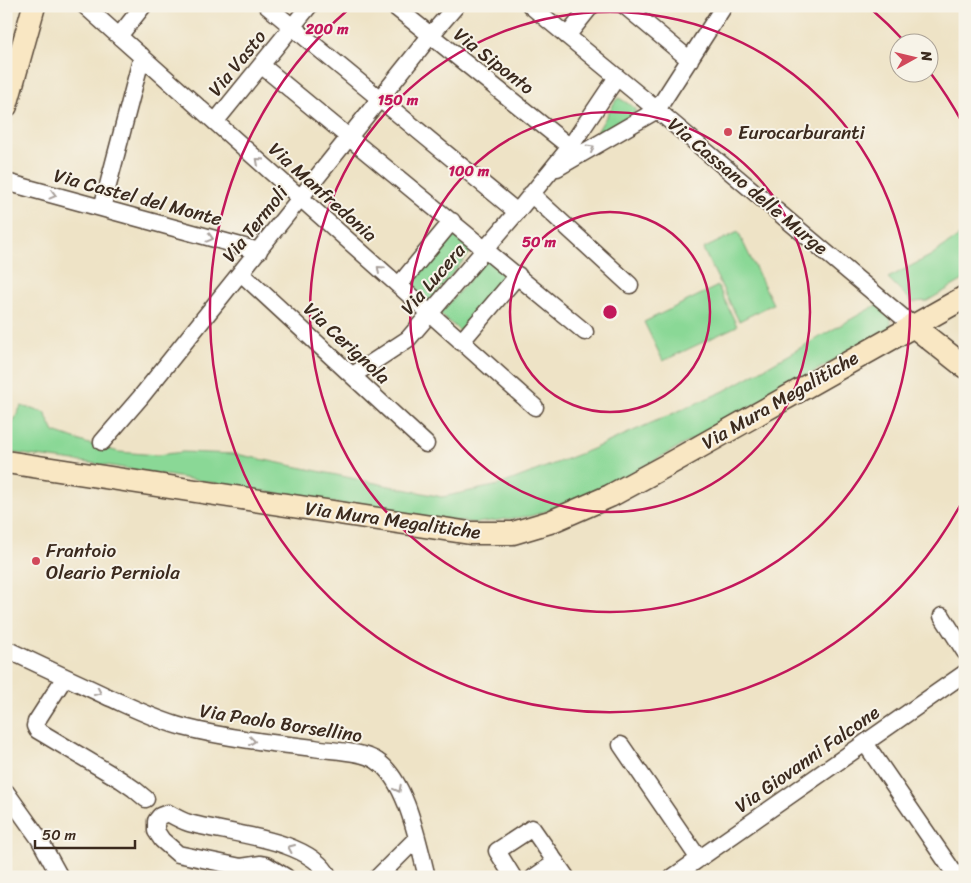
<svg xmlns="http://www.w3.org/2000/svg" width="971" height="883" font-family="Sriracha,sans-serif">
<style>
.green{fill:#8ad896;stroke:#62815a}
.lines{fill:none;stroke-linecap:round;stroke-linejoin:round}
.street-casing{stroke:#564637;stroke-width:19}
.secondary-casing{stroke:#564637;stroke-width:25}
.street{stroke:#fff;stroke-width:16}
.secondary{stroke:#f9e7c3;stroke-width:22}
.oneway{stroke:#a79f9a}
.ring{fill:none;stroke:#c2185b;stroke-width:2.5}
.poi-dot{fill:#d1495b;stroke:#f7f3e8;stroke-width:2}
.labels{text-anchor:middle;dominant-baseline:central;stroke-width:4;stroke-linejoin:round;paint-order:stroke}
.street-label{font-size:19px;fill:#3b2a1e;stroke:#f7f3e8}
.poi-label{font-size:19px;fill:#3b2a1e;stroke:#f7f3e8;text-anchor:start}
.centre{fill:#c2185b;stroke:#f7f3e8;stroke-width:2.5}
.ring-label{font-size:15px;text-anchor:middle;font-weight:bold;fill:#c2185b;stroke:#f7f3e8;stroke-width:4;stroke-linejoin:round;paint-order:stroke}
</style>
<rect width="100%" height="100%" fill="#f7f3e8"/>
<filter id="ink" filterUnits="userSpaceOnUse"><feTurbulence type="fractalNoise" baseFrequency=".02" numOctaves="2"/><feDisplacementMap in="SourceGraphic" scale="10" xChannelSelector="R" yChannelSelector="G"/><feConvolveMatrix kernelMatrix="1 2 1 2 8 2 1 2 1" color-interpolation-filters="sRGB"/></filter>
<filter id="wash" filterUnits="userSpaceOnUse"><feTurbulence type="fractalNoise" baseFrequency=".0096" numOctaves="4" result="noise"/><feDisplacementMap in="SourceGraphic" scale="20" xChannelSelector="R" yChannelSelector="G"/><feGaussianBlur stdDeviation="1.12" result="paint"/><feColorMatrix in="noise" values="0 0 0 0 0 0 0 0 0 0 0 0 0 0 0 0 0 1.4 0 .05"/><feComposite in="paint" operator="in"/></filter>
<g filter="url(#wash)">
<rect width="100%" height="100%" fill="#eee3c6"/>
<!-- green -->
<path class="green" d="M619,98L635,108V112L633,115L595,137H594L616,100Z
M738,232L773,304L739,321L703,249Z
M965,232V279L927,301L912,302L888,278L930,256Z
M456,233L474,248L429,302L410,286Z
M487,259L507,276L460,331L440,314Z
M718,286L737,326L663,361L644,322Z
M878,304C887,313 895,318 889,330L621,479L575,502L531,516L476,523L420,517L105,465L6,452V437L21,406L46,413L47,418L54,432L86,443L119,452L157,455L183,452L236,454L442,497L499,485L590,450L724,391Z"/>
</g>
<g filter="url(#ink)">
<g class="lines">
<defs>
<path id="street" d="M85,6L535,407
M267,6L517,212
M394,6L570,147
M531,6L657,110L912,325
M625,6L690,60
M119,36L143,6
M567,36L591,6
M261,65L585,332
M215,122L309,6
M557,168L657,110L724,6
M6,182L259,251
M531,194L630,285
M102,208L142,56
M241,273L426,444
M399,285L452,221
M461,342L518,275
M353,375L408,339L517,212L570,147L617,77
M102,442L140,398L430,36L456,6
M942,616L965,652
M6,649C39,665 72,680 106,696C131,707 156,720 183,727C226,738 270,743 314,748C331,751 363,751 377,761C407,781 418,843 427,877
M65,677L36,722L35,726L37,730L121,780L134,789L146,799
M865,743L957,877
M621,745L699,859
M6,792L38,837L60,877
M286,877L266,865L261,864L241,867L178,854L162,840L156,831V821L160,816L168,813C175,817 182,821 189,823C227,834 310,838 329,877
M378,877L417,838
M513,877L497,851L532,828L566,877
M534,877L556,862
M673,877L965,673"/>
<path id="secondary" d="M6,106L34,6
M912,325L965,367
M6,462L470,533H513L550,522L610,496L669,464L965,297"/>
</defs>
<!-- street casing -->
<use href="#street" class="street-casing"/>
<!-- secondary casing -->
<use href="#secondary" class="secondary-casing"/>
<!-- street -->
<use href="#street" class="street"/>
<!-- secondary -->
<use href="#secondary" class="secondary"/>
</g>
<!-- one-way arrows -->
<defs><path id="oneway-chevron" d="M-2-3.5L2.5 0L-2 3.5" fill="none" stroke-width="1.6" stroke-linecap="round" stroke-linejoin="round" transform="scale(1.25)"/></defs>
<g class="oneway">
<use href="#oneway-chevron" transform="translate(591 148) rotate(-30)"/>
<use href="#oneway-chevron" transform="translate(259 161) rotate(-138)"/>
<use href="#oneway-chevron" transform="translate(53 195) rotate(15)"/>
<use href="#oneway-chevron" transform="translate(210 238) rotate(15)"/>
<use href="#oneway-chevron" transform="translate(380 269) rotate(-138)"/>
<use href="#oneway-chevron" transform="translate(98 692) rotate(25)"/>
<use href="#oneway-chevron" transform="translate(252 741) rotate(7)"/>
<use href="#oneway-chevron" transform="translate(398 789) rotate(62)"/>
<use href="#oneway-chevron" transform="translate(291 848) rotate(-156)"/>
</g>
</g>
<!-- distance rings -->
<g class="ring">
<circle cx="610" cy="312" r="100"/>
<circle cx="610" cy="312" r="200"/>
<circle cx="610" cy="312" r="300"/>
<path d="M963 500A400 400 0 1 1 350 8M870 8A400 400 0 0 1 905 42M929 71A400 400 0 0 1 963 124"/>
</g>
<!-- markers -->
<g class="poi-dot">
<circle cx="728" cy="132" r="5"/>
<circle cx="36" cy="561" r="5"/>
</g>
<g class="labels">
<!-- street labels -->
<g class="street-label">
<text transform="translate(494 61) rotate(38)">Via Siponto</text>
<text transform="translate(237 63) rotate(-51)">Via Vasto</text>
<text transform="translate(748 186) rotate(40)">Via Cassano delle Murge</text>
<text transform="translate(323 192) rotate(42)">Via Manfredonia</text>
<text transform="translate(138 197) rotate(15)">Via Castel del Monte</text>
<text transform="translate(255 224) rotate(-51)">Via Termoli</text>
<text transform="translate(433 279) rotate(-49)">Via Lucera</text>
<text transform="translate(347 343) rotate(43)">Via Cerignola</text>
<text transform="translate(780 400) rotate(-30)">Via Mura Megalitiche</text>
<text transform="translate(393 520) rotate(8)">Via Mura Megalitiche</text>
<text transform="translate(281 723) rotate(9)">Via Paolo Borsellino</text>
<text transform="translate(807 759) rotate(-35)">Via Giovanni Falcone</text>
</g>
<!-- poi labels -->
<g class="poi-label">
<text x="738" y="132">Eurocarburanti</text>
<text x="46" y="550">Frantoio<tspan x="46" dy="22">Oleario Perniola</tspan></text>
</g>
</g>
<circle cx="610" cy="312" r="8" class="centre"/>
<g class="ring-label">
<text x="327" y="34">200 m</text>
<text x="398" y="105">150 m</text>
<text x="469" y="176">100 m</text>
<text x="539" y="247">50 m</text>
</g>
<!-- margin -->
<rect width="971" height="883" fill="none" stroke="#f7f3e8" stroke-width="25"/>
<!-- north arrow -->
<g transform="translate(914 58) rotate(82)"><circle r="24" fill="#f7f3e8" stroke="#aca397"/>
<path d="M0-4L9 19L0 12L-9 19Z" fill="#d1495b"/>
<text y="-8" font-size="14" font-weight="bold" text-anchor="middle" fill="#3b2a1e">N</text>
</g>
<!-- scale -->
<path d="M35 840v8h100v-8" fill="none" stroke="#3b2a1e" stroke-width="2.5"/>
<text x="42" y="840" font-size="15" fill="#3b2a1e" stroke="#f7f3e8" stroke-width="4" paint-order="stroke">50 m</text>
</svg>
